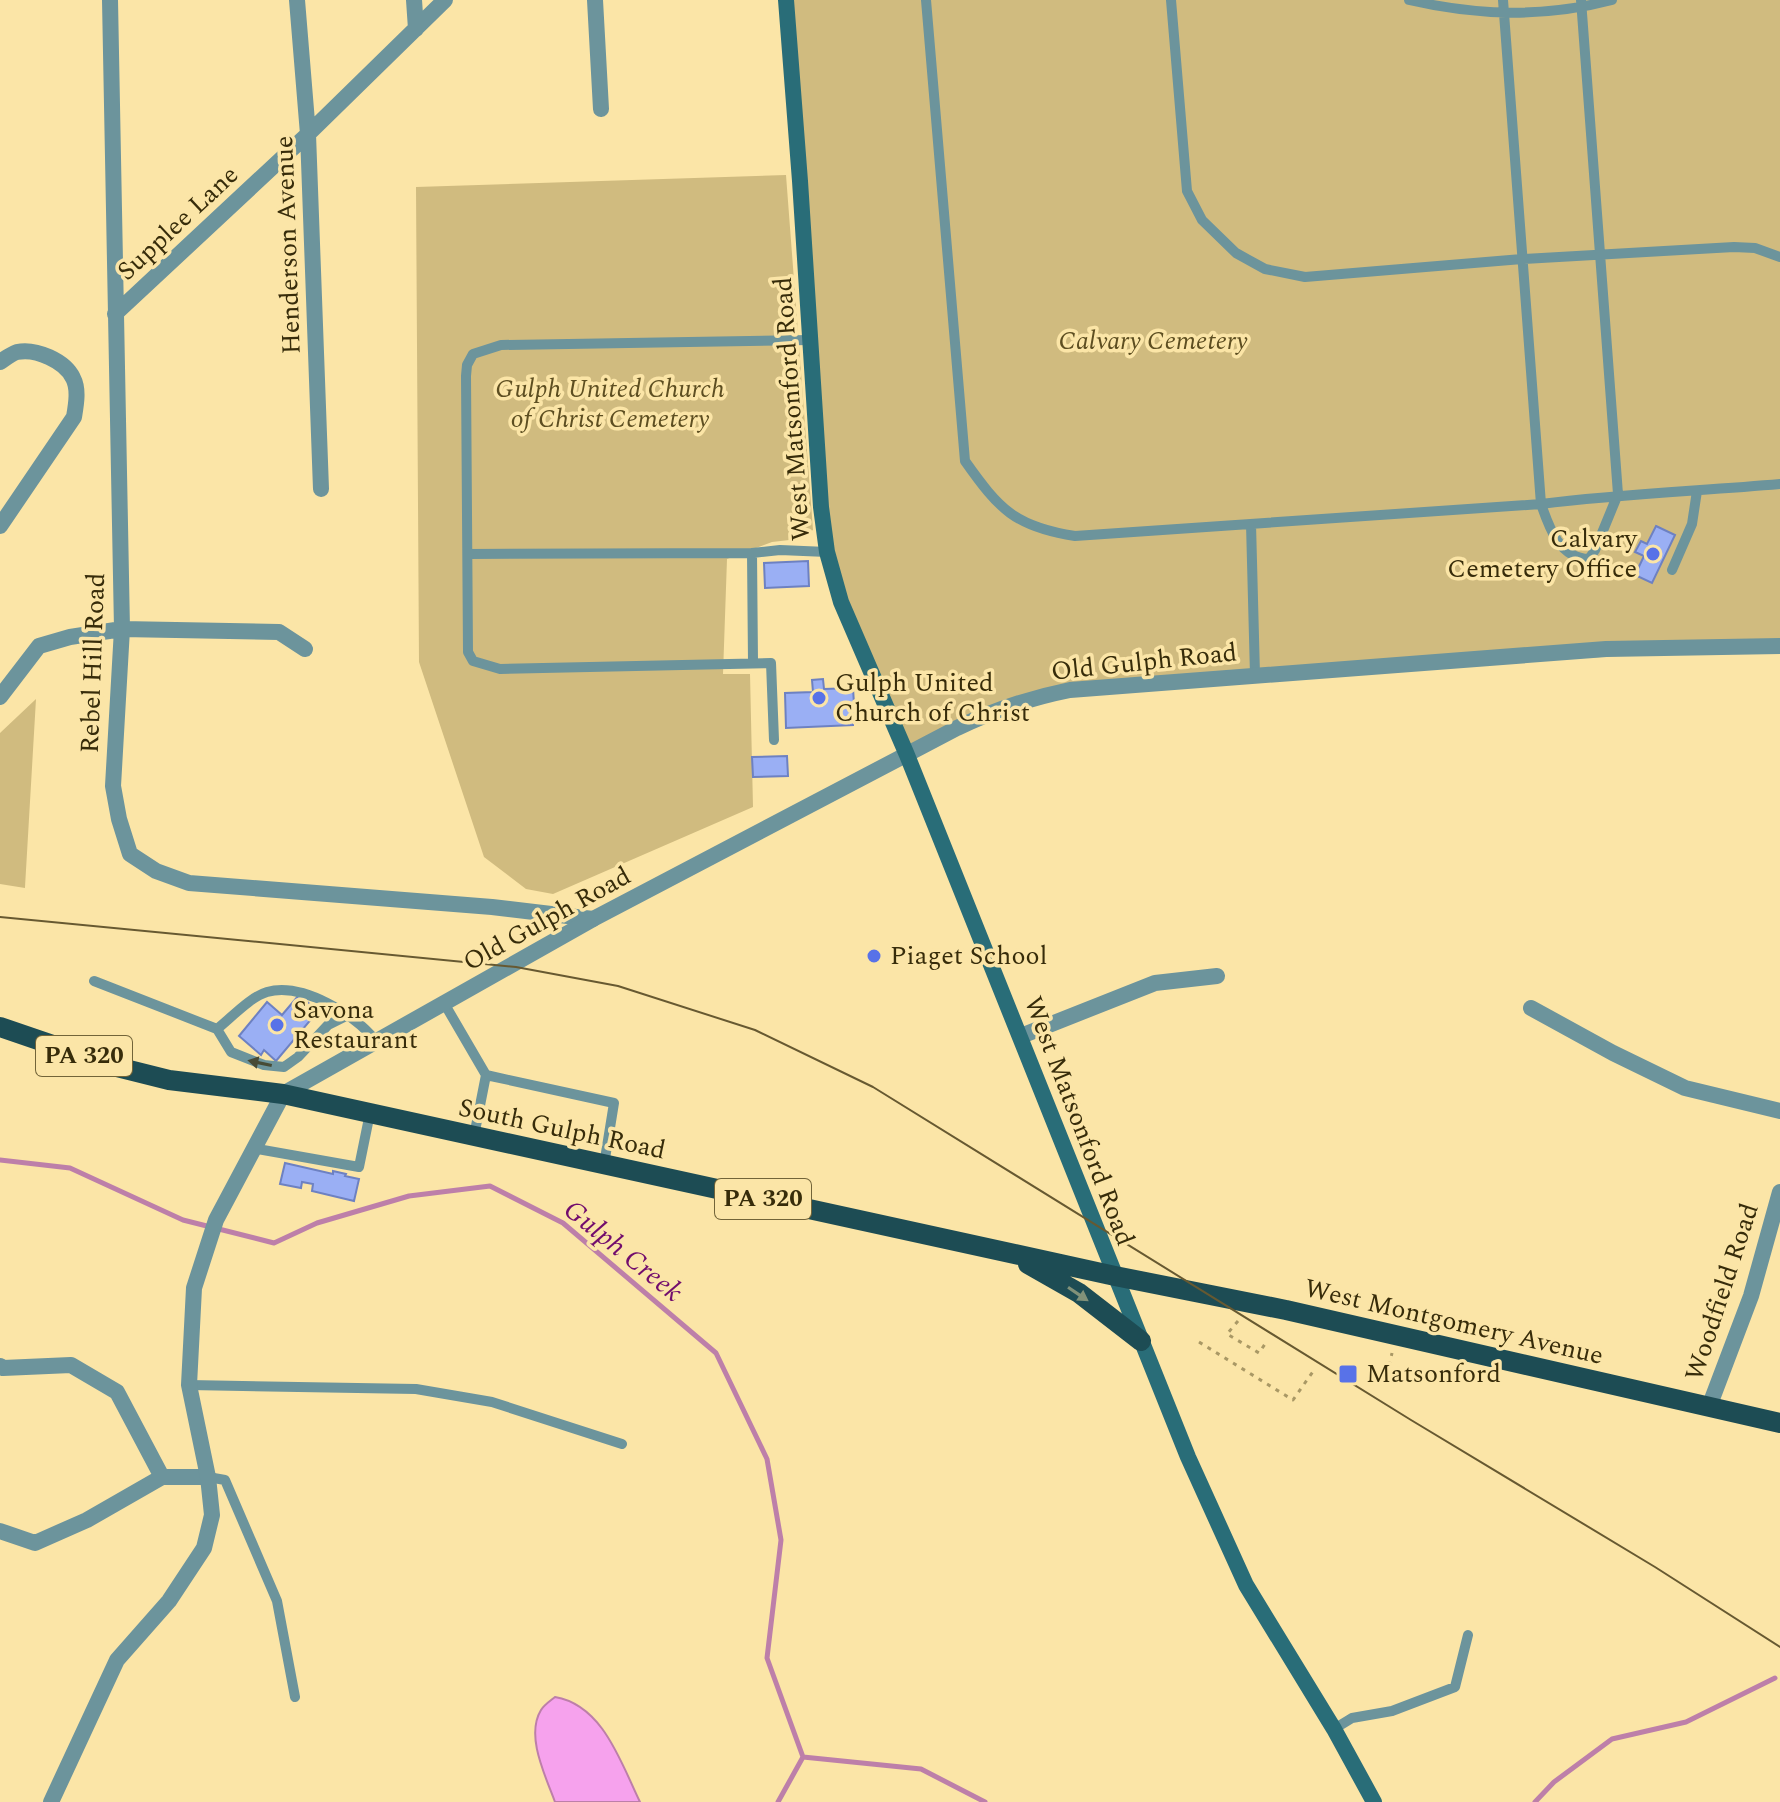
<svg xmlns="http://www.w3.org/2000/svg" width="1780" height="1802" font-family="Spectral,serif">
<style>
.green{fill:#d0bb7f}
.water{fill:#f6a2ed;stroke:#bd7fa9;stroke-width:2}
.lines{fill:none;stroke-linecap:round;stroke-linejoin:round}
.stream{stroke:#bd7fa9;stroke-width:5}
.building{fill:#9aaff4;stroke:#6d81c2;stroke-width:2}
.path{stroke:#a99865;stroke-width:3;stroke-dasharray:4 6;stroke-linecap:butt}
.service{stroke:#6c949c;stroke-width:10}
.minor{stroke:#6c949c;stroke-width:16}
.tertiary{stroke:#6c949c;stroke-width:16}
.secondary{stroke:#296d78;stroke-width:16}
.primary{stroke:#1d4c54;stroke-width:20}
.tram{stroke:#675931;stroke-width:2}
.oneway{fill:#474b36}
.oneway2{fill:#819179}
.poi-dot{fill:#5872e8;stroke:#fbe5a7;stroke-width:3}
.labels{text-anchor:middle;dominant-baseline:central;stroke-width:7;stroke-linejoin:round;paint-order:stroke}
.shield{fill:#fbe5a7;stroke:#726439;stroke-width:2}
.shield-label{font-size:24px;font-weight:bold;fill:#372c0a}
.street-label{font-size:26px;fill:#372c0a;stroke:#fbe5a7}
.park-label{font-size:26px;font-style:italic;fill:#5d4e21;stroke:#fbe5a7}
.poi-label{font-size:26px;fill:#372c0a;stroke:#fbe5a7;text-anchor:start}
.water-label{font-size:28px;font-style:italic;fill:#720d6d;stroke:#fbe5a7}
</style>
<rect width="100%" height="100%" fill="#fbe5a7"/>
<!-- green -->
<path class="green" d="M786,0H1780V646L1070,690L907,755L827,552Z
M786,175L813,530L798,539L772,542L727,559L723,674H750L753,807L553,894L526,889L484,857L419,662L416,187Z
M36,699L25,887V888L0,884V733Z"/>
<!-- water -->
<path class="water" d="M555,1697C603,1705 621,1763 640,1802H555C546,1777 525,1736 541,1710C544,1705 550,1701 555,1697Z"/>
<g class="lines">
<!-- stream -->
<path class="stream" d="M0,1160L70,1168L183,1220L274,1243L317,1223L409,1196L490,1186L563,1223L716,1353L767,1459L781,1540L767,1658L803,1757L778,1802
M803,1757L921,1769L985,1802
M1535,1802L1554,1782L1612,1739L1686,1722L1775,1678"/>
</g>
<!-- building -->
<path class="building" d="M1656,526L1675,535L1652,583L1635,575L1644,556L1635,552L1641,541L1647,544Z
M808,561L809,586L765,588L764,563Z
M823,679L824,689L853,688L854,704H861V714H853V725L786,728L785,693L813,692L812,680Z
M787,756L788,776L753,777L752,757Z
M299,995L318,1011L276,1061L264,1050L261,1055L239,1036L267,1002L282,1015Z
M285,1163L333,1174V1171L346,1174L345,1176L359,1179L354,1201L312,1191L313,1184L302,1182L301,1188L280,1184Z"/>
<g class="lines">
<!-- path -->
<path class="path" d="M1238,1321L1227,1334L1259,1353L1267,1341
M1199,1342L1293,1400L1314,1370
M1382,1384L1387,1376L1392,1353"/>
<!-- service -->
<path class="service" d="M926,0L965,461C999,509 1015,527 1075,536L1541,504C1620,494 1700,491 1780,484
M1171,0L1187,191L1202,220L1236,253L1265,269L1305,277L1522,259L1734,247L1755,248L1780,257
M1409,0C1477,16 1544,18 1612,0
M1503,0L1541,504C1549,527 1559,558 1589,559L1595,550L1618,494L1581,0
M1251,524L1255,675
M468,554L752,553
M1672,570L1692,524L1697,491
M753,662L752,553L780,550L827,552
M774,740L771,663L500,669L473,661L468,652L466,376L467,365L473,354L501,345L810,340
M94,981L217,1029L231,1052L264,1065L284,1067L298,1057L328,1025L346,1016
M444,1003L486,1075L474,1136
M217,1029C231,1018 250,997 267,992C303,982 355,1015 376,1041
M486,1075L614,1103L604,1165
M252,1148L359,1167L370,1113
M189,1385L416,1389L492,1402L622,1444
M208,1477L225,1480L277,1601L295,1697
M1334,1729L1352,1718L1392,1711L1455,1687L1468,1635"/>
<!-- minor -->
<path class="minor" d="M110,0L122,629L113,786L119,819L130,854L156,871L189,883L492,907L593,919
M297,0L308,134L321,489
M414,0L416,29
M595,0L601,109
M115,314L308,134L445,0
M0,362C6,358 11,354 17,352C36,348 65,361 73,378C79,389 76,405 74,417L0,526
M0,697L39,646L70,637L122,629L279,632L305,649
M1531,1008L1613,1053L1685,1088L1780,1111
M1021,1036L1155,983L1217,976
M0,1366L3,1368L71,1365L117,1392L162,1477L87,1520L35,1543L0,1531
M1709,1407L1751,1296L1780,1192
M162,1477H208"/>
<!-- tertiary -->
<path class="tertiary" d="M51,1802L117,1660L169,1601L204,1548L212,1515L208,1477L189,1385L194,1288L216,1220L283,1094L593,919L957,728C994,710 1030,698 1070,690L1606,649L1780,646"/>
<!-- secondary -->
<path class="secondary" d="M786,0L800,181L821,507L827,552L841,602L907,755L1188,1457L1246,1585L1334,1729L1374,1802"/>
<!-- primary -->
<path class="primary" d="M0,1027L117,1067L169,1080L283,1094L1115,1276L1286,1310L1780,1423
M1028,1264L1079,1293L1141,1341"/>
<!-- tram -->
<path class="tram" d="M0,917L516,967L618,986L755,1030L873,1087L1411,1420L1655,1567L1780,1647"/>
</g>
<!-- one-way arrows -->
<defs><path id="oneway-solid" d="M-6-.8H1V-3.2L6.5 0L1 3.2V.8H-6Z" transform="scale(2)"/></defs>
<use class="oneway" href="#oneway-solid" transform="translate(260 1063) rotate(-168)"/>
<use class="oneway2" href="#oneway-solid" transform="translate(1078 1294) rotate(34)"/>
<!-- markers -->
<g class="poi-dot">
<circle cx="1653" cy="554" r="8"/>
<circle cx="819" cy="698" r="8"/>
<circle cx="874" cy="956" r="8"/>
<circle cx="277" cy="1025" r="8"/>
<rect x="1338" y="1364" width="20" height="20" rx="4"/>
</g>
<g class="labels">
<!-- shield labels -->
<g class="shield">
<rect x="36" y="1036" width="96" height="40" rx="6"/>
<rect x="715" y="1179" width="96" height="40" rx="6"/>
</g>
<g class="shield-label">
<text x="84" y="1056">PA 320</text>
<text x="763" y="1199">PA 320</text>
</g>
<!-- street labels -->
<g class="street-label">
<text transform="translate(178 223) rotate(-43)">Supplee Lane</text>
<text transform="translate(288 245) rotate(-92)">Henderson Avenue</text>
<text transform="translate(792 409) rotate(-94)">West Matsonford Road</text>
<text transform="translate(1144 662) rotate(-6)">Old Gulph Road</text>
<text transform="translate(93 663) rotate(-88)">Rebel Hill Road</text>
<text transform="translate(547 919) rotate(-29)">Old Gulph Road</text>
<text transform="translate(1079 1121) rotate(69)">West Matsonford Road</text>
<text transform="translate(562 1129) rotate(12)">South Gulph Road</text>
<text transform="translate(1722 1292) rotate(-72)">Woodfield Road</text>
<text transform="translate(1454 1322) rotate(13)">West Montgomery Avenue</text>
</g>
<!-- park labels -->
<g class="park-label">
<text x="1153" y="341">Calvary Cemetery</text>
<text x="610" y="389">Gulph United Church<tspan x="610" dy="30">of Christ Cemetery</tspan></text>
</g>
<!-- poi labels -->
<g class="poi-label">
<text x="1637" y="539" text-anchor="end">Calvary<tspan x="1637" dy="30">Cemetery Office</tspan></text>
<text x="835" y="683">Gulph United<tspan x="835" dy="30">Church of Christ</tspan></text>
<text x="890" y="956">Piaget School</text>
<text x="293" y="1010">Savona<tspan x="293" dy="30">Restaurant</tspan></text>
<text x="1366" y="1374">Matsonford</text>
</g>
<!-- water labels -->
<g class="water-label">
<text transform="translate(623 1251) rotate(39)">Gulph Creek</text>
</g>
</g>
</svg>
